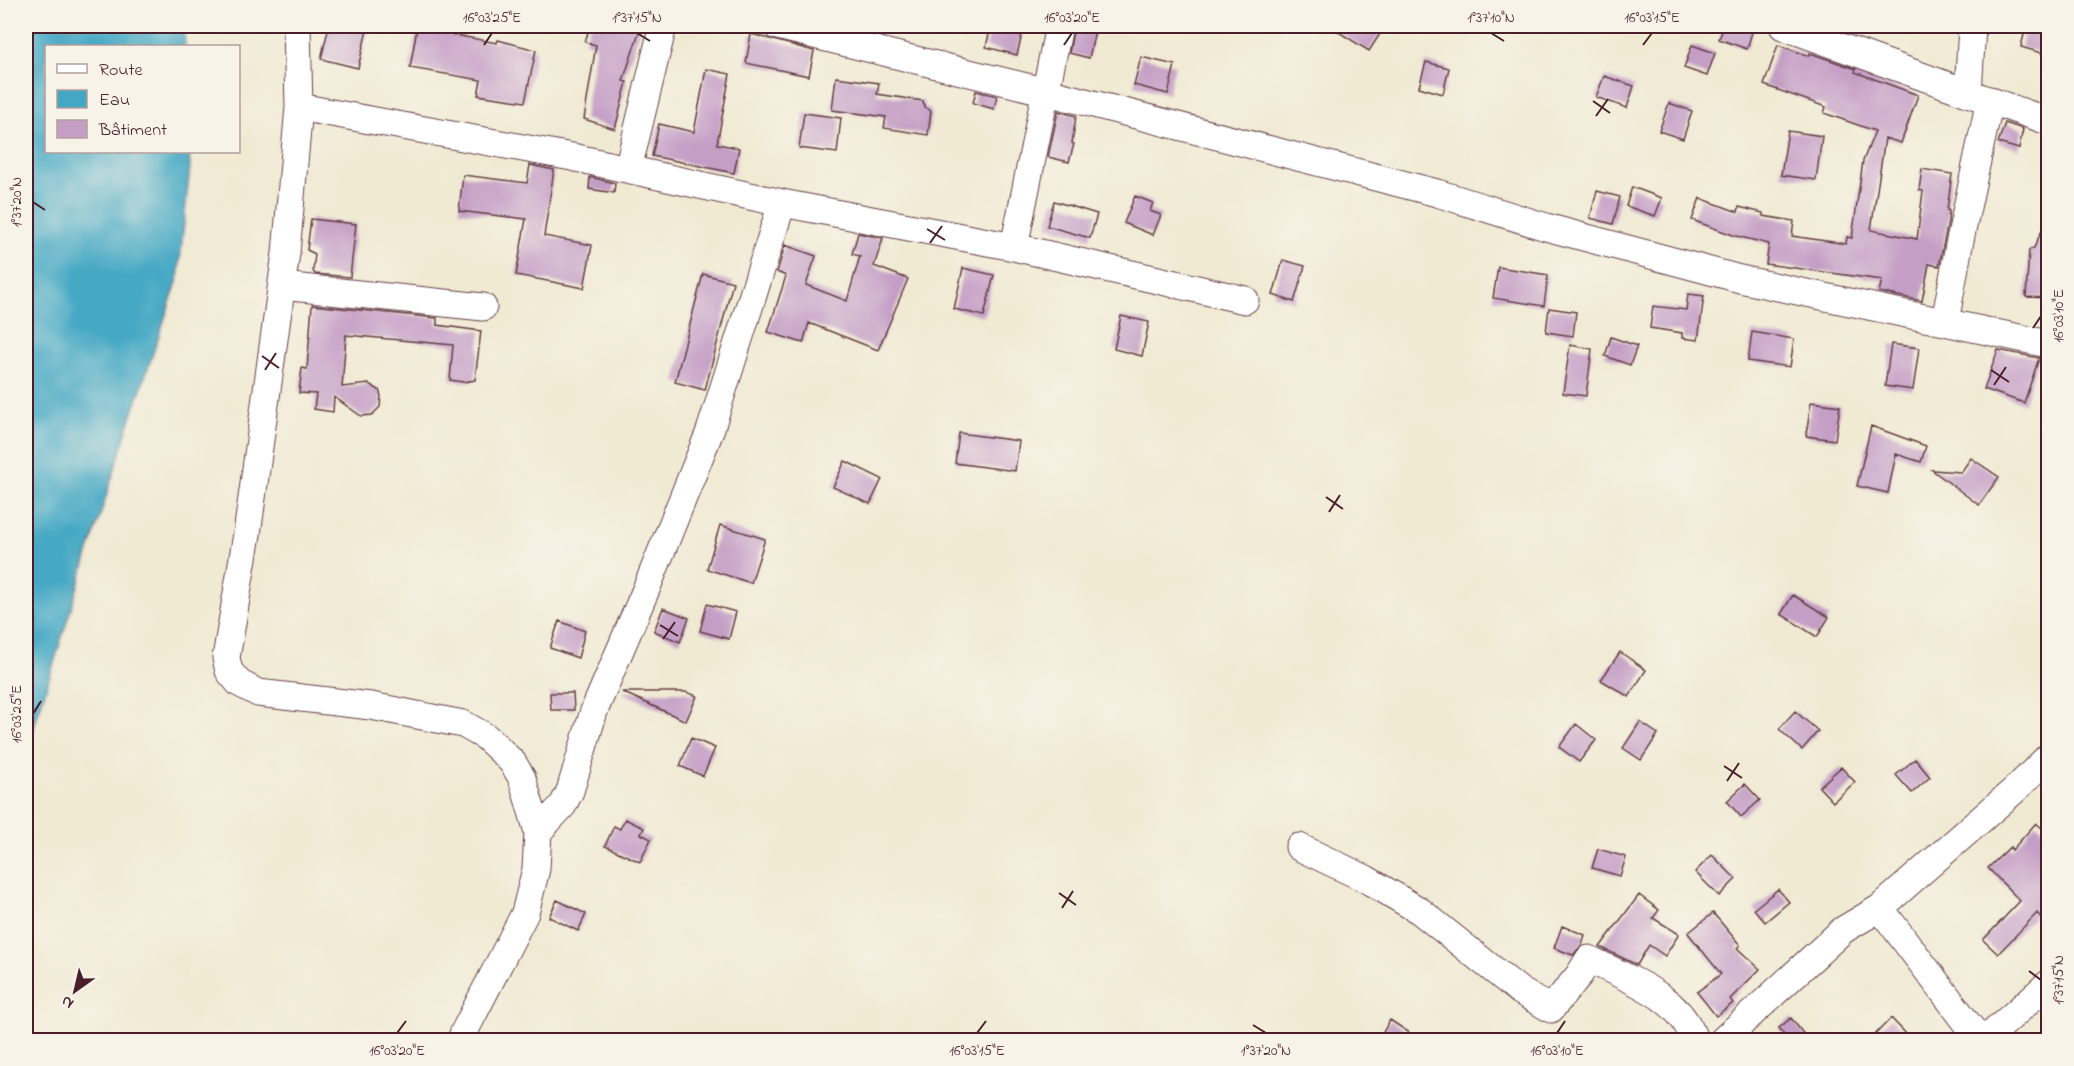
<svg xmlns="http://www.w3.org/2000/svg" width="2074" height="1066" font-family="'Indie Flower',sans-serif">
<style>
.water{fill:#44a8c4;stroke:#476478;stroke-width:1.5}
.building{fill:#c59ec6}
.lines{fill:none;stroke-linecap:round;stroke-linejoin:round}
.minor-casing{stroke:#633d44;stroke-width:29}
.minor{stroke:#fff;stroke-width:27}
.ticks{fill:none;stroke:#4a1f2b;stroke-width:2}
.neatline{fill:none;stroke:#4a1f2b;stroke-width:2}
.ticks-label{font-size:15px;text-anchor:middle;fill:#4a1f2b}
</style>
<rect width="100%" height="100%" fill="#f7f3e8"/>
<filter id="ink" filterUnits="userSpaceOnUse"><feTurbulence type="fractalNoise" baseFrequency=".0167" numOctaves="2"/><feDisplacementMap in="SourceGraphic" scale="12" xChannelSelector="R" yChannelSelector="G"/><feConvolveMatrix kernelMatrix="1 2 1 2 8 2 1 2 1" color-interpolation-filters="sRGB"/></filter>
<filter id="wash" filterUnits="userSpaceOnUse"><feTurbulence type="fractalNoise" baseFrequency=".008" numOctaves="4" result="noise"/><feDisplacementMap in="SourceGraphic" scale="24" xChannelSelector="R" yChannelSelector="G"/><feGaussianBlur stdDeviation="1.35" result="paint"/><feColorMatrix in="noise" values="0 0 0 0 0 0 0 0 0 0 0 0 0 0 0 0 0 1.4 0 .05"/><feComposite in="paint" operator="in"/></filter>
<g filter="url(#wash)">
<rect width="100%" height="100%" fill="#f0ead3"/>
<!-- water -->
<path class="water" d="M26,26H184L185,46H46V152H189L190,167L178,279L127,430L26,752Z"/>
<g id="blocks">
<!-- building -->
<path class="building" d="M329,26H351L367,30L358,68L321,59Z
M590,26H641L623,81L627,82L615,129L584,119L596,45L585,42Z
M991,26H1024L1017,55L986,47Z
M1074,26H1096L1089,58L1069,53Z
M1329,26H1385L1369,51Z
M1724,26H1744L1753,29L1747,49L1719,39Z
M2026,26H2049V55L2021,47Z
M417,28L497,43L498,40L536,50L525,102L478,95L481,80L410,68Z
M751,34L814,51L809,76L746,63Z
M1692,45L1715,53L1707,76L1684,68Z
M1778,45L1809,56L1810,53L1856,69L1855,72L1918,95L1901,143L1885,138L1871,230L1917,239L1923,191L1919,190L1922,169L1952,174L1947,210L1949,211L1948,222L1939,266L1929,264L1922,301L1879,292L1882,280L1766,264L1769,244L1733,235L1692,220L1700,198L1738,212L1739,207L1763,213V216L1794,221L1792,236L1846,244L1847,237L1852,238L1863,161L1875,131L1824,113L1826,107L1764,85Z
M1141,57L1175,65L1168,94L1134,85Z
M1426,62L1449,68L1443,94L1419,87Z
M706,69L730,74L717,144L739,148L734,173L652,156L659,124L694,132Z
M1604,76L1634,86L1627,108L1596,97Z
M836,77L879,83L877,94L923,101L925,107L931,111L928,135L884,128L886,117L832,110Z
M976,91L997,96L994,109L973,103Z
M1669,103L1692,111L1683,139L1659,131Z
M1058,111L1076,116L1072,143L1074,144L1069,162L1048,157Z
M804,113L841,118L837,153L799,148Z
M2005,123L2023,129L2019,149L1998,143Z
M1788,131L1822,136L1816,180L1781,175Z
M530,165L554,170L544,236L592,245L584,288L516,275L526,219L459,211L463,175L527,183Z
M590,177L615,183L614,193L589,189Z
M1632,187L1662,198L1655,216L1626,206Z
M1597,191L1620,197L1613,224L1590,218Z
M1135,196L1153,203L1150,211L1161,215L1153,235L1124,223Z
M1054,201L1097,214L1090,238L1047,226Z
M2049,214V298L2026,297L2029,250L2034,248Z
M311,219L356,224L350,277L315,274L313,271L315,254L307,250Z
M858,233L883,238L874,266L908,279L878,350L809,323L803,343L768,332L786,276L777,272L785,245L816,256L806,285L847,301L860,256L852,254Z
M1283,260L1305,266L1294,302L1273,295Z
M1498,267L1548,275L1544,306L1493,298Z
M963,268L994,275L984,316L954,309Z
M703,274L733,282L705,390L675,382Z
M1688,294L1704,296L1698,340L1682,338V333L1650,328L1653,306L1686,310Z
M312,305L437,318V325L481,331L475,380L463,382L450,380L453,345L346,335L342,387L369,384L379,390L381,396L380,407L372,415L361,416L334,397L333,412L314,409L316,394L299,393L302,368L307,369Z
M1549,308L1576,312L1573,336L1546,332Z
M1121,316L1149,322L1142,356L1114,349Z
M1752,332L1794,339L1790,367L1748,361Z
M1611,337L1637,346L1630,365L1605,356Z
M1891,344L1919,348L1913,390L1885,386Z
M1570,345L1592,349L1586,396L1563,393Z
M1998,350L2039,358L2024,403L1984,389Z
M1811,402L1840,406L1835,440L1806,436Z
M1871,426L1926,446L1921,462L1896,454L1888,493L1857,486Z
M959,433L1019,441L1015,471L955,463Z
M1971,458L1999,477L1979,505L1932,470L1961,472Z
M845,461L882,479L870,504L833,487Z
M720,525L765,539L751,583L707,569Z
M1793,595L1829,617L1817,637L1781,614Z
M707,604L736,612L729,639L700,631Z
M663,608L689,618L680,642L654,631Z
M559,621L585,631L578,658L550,648Z
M1620,652L1646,670L1629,697L1601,680Z
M622,692H686L697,696L686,721Z
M550,693H573L574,710H551Z
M1795,711L1818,731L1802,750L1779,729Z
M1640,722L1658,734L1641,760L1623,748Z
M1576,724L1596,740L1579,762L1559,747Z
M691,738L715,748L703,776L680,766Z
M1915,759L1930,777L1912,793L1896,775Z
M1841,767L1855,782L1833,802L1819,787Z
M1745,784L1760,800L1741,817L1727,801Z
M625,819L644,828L641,834L651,839L640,862L605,846L614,826L620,829Z
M2036,823L2049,834V927L2037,913L1998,954L1983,940L2020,901L1988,868L2010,847L2012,850Z
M1598,849L1626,857L1620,876L1592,868Z
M1712,855L1736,879L1719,896L1695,872Z
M1778,889L1789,902L1765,922L1754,909Z
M1639,895L1659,910L1653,918L1679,934L1665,956L1649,945L1637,965L1600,947Z
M557,900L586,914L578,931L549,917Z
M1713,913L1740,945L1737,948L1760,969L1730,999L1733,1003L1716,1016L1697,992L1721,974L1688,933Z
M1562,926L1585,935L1582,945L1573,955L1554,948Z
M1791,1018L1809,1041H1788L1779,1028Z
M1891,1018L1913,1041H1869Z
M1390,1020L1422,1041H1378Z"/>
</g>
</g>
<g filter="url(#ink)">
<use href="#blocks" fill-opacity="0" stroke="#633d44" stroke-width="1.5"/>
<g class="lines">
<defs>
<path id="minor" d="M297,26L299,107L286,253L247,534L226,658L229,671L239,683L258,693L371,706L463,724L486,737L499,749L513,763L522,778L538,832L536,869L525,913L463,1034L462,1040
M777,26L1047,92L1437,193L1546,227L1740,279L2048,344
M1783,26L1968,93L2048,121
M1968,93L1972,26
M299,107L572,157L782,203L1014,247L1245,300
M628,169L663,26
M1014,247L1059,26
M282,286L483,307
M1945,322L1959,245L1990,100
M538,832L563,805L570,791L594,711L647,587L710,431L782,203
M1299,847L1366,879L1420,911L1520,991L1551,1009L1579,975L1589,959C1627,979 1681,996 1694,1040
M1880,908L1980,1040
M1723,1040L1843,930L1880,908L2018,787L2048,757
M1985,1040L2048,984"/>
</defs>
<!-- minor casing -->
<use href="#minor" class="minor-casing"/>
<!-- minor -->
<use href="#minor" class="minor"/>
</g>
</g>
<!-- ticks -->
<path class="ticks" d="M637,33L650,41M1491,33L1504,41M484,45L492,33M1064,45L1072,33M1643,45L1652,33M1593,101L1610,113M1596,116L1608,99M33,202L45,210M927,229L945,240M930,243L942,226M2033,328L2041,316M262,356L279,368M265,370L276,353M1991,370L2009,382M1994,385L2006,367M1326,497L1343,509M1329,512L1340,495M660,625L678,636M663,639L675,622M33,714L41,701M1724,766L1742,778M1727,781L1739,763M1059,893L1076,905M1062,908L1073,891M2029,971L2041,980M1253,1025L1266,1033M397,1033L406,1021M977,1033L986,1021M1557,1033L1565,1021"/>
<!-- margin -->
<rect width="2074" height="1066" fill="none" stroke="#f7f3e8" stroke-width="66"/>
<!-- legend -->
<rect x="45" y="45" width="195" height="108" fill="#f7f3e8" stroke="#b29e9c" stroke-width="1.5"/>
<rect x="57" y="64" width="30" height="9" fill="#ffffff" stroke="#b29e9c" stroke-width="1.5"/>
<text x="99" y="75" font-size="18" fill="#4a1f2b">Route</text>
<rect x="57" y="90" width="30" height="18" fill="#44a8c4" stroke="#b29e9c" stroke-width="1.5"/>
<text x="99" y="105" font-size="18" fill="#4a1f2b">Eau</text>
<rect x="57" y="120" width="30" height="18" fill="#c59ec6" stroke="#b29e9c" stroke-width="1.5"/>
<text x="99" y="135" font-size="18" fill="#4a1f2b">Bâtiment</text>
<!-- north arrow -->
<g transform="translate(75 991) rotate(214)" stroke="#f7f3e8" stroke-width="4.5" paint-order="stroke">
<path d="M0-4.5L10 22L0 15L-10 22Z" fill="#4a1f2b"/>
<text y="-9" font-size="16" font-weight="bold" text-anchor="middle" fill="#4a1f2b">N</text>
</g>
<rect x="33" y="33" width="2008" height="1000" class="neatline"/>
<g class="ticks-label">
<text x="492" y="22">16°03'25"E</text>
<text x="637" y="22">1°37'15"N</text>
<text x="1072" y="22">16°03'20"E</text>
<text x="1491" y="22">1°37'10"N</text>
<text x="1652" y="22">16°03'15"E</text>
<text transform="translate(16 202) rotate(-90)" y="5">1°37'20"N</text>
<text transform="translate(2058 316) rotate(-90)" y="5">16°03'10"E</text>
<text transform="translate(16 714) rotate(-90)" y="5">16°03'25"E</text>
<text transform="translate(2058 980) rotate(-90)" y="5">1°37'15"N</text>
<text x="397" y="1055">16°03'20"E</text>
<text x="977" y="1055">16°03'15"E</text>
<text x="1266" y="1055">1°37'20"N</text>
<text x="1557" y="1055">16°03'10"E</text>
</g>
</svg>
